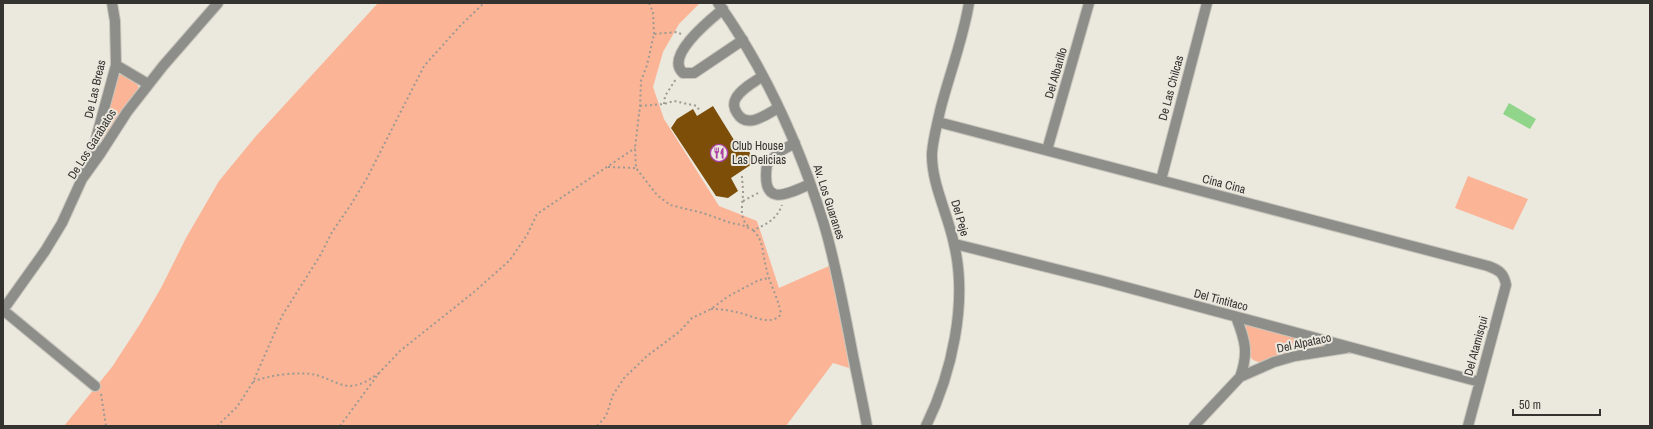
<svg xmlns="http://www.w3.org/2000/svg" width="1653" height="429" font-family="'Archivo Narrow',sans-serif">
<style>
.green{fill:#fbb495}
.water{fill:#91d58a}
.building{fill:#7d4e08}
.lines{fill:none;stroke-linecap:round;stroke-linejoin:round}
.minor-casing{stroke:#c7c4bb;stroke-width:12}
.path{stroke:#9d9a93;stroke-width:2;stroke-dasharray:2 3;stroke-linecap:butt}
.minor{stroke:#8d8e8a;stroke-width:10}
.labels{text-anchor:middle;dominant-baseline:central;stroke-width:4;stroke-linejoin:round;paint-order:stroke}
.street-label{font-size:12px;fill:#353330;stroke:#ebe8de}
.poi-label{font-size:12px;fill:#353330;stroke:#ebe8de;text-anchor:start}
</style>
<rect width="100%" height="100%" fill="#ebe8de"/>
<!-- green -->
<path class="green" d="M378,3H700L679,24L663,52L653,87L664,119L719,206L757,221L779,288L829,266L841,318L849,368L833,363L786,426H64L112,367L140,324L161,288L186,238L219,181L256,136Z
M119,75H123L137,83L139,89L91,163L115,78Z
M1468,176L1528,199L1513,230L1455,208Z
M1251,324L1324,344L1326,346L1261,363L1253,360L1249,355L1245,328L1247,325Z"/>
<!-- water -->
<path class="water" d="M1509,103L1536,119L1530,129L1503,114Z"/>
<!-- building -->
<path class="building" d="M713,106L734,140L736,139L742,149L747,148L753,158L752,164L731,178L738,191L728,198L716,196L671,128L677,119L693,109L697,116Z"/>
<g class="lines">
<defs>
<path id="minor" d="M718,3C765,69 799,145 823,221C835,260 842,300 850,340C855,368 862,397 867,426
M723,9C711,19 664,56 683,73H694L743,40
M116,65L148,84
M763,76C754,82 741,89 736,98C733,103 734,109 737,113C747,130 767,114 778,108
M938,122L1488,266C1499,270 1504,273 1506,285L1468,426
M795,143L782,150L767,164C761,207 784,196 810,184
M1047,150L1089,3
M86,168L95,142L116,65L115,21L112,3
M1161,180L1207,3
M955,244L1103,281L1480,382
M3,310L45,251L62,223L82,179L100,154L127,112L163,66L218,3
M3,310L95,386
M1236,317C1245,340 1249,353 1240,377
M926,426C952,373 968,302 954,244C948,214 931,183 932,153C933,139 937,125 940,111C949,75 963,40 969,3
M1194,426L1240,377L1274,362L1295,356L1346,348"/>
</defs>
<!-- minor casing -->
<use href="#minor" class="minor-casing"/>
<!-- path -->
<path class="path" d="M649,3L653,12L654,34
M681,34L677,32L654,34L647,65L641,81L640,106L635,148L636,168L657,195L670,205L703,213L731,223L742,225L753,230C766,225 777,219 782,205
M664,104L665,96L676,79
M640,106L664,104L674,101L697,106L699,110
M608,167L636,168
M742,176C742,181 743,186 743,192C743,204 738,218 749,227
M743,201L760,192
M711,309C719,309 728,310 736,312C749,314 771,328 781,314C778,297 769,283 766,267C762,252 764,241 753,230
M379,373C371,379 362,385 351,386C339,386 328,378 316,375C301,371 267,375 253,382L282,316L321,254L332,232L350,206L367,178L424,66L460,26L484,3
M101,394L106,426
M217,426L237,407L253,382
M340,426L379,373L400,351L474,292L510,260L527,235L537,214L635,148
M597,426L606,416L613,395L624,378L647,356L679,332L692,318L711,309L727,297L759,280L769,278"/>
<!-- minor -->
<use href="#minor" class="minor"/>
</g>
<!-- icons -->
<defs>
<symbol id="restaurant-ring" viewBox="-11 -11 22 22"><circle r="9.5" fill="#ebe8de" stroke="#ab41a2" stroke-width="1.5"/><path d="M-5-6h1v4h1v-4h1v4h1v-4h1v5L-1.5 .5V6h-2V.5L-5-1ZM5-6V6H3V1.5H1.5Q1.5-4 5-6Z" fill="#ab41a2"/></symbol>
</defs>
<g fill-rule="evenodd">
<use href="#restaurant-ring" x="709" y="143" width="20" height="20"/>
</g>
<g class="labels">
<!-- street labels -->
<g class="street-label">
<text transform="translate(1056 73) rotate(-74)">Del Albarillo</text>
<text transform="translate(1171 88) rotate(-75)">De Las Chilcas</text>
<text transform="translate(95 89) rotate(-77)">De Las Breas</text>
<text transform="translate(92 144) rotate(-58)">De Los Garabatos</text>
<text transform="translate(1224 184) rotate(15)">Cina Cina</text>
<text transform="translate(829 202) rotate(72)">Av. Los Guaranes</text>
<text transform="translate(960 218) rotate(74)">Del Peje</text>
<text transform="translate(1221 300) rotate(15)">Del Tintitaco</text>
<text transform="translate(1304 343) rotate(-12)">Del Alpataco</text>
<text transform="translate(1476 346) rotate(-75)">Del Atamisqui</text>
</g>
<!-- poi labels -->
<g class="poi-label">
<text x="732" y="146">Club House<tspan x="732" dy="14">Las Delicias</tspan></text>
</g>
</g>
<!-- border -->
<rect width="1653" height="429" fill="none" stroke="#353330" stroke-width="8"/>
<!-- scale -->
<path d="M1513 409v6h87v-6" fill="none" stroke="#353330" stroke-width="2"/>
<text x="1519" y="409" font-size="12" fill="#353330" stroke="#ebe8de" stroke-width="3" paint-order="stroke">50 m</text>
</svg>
